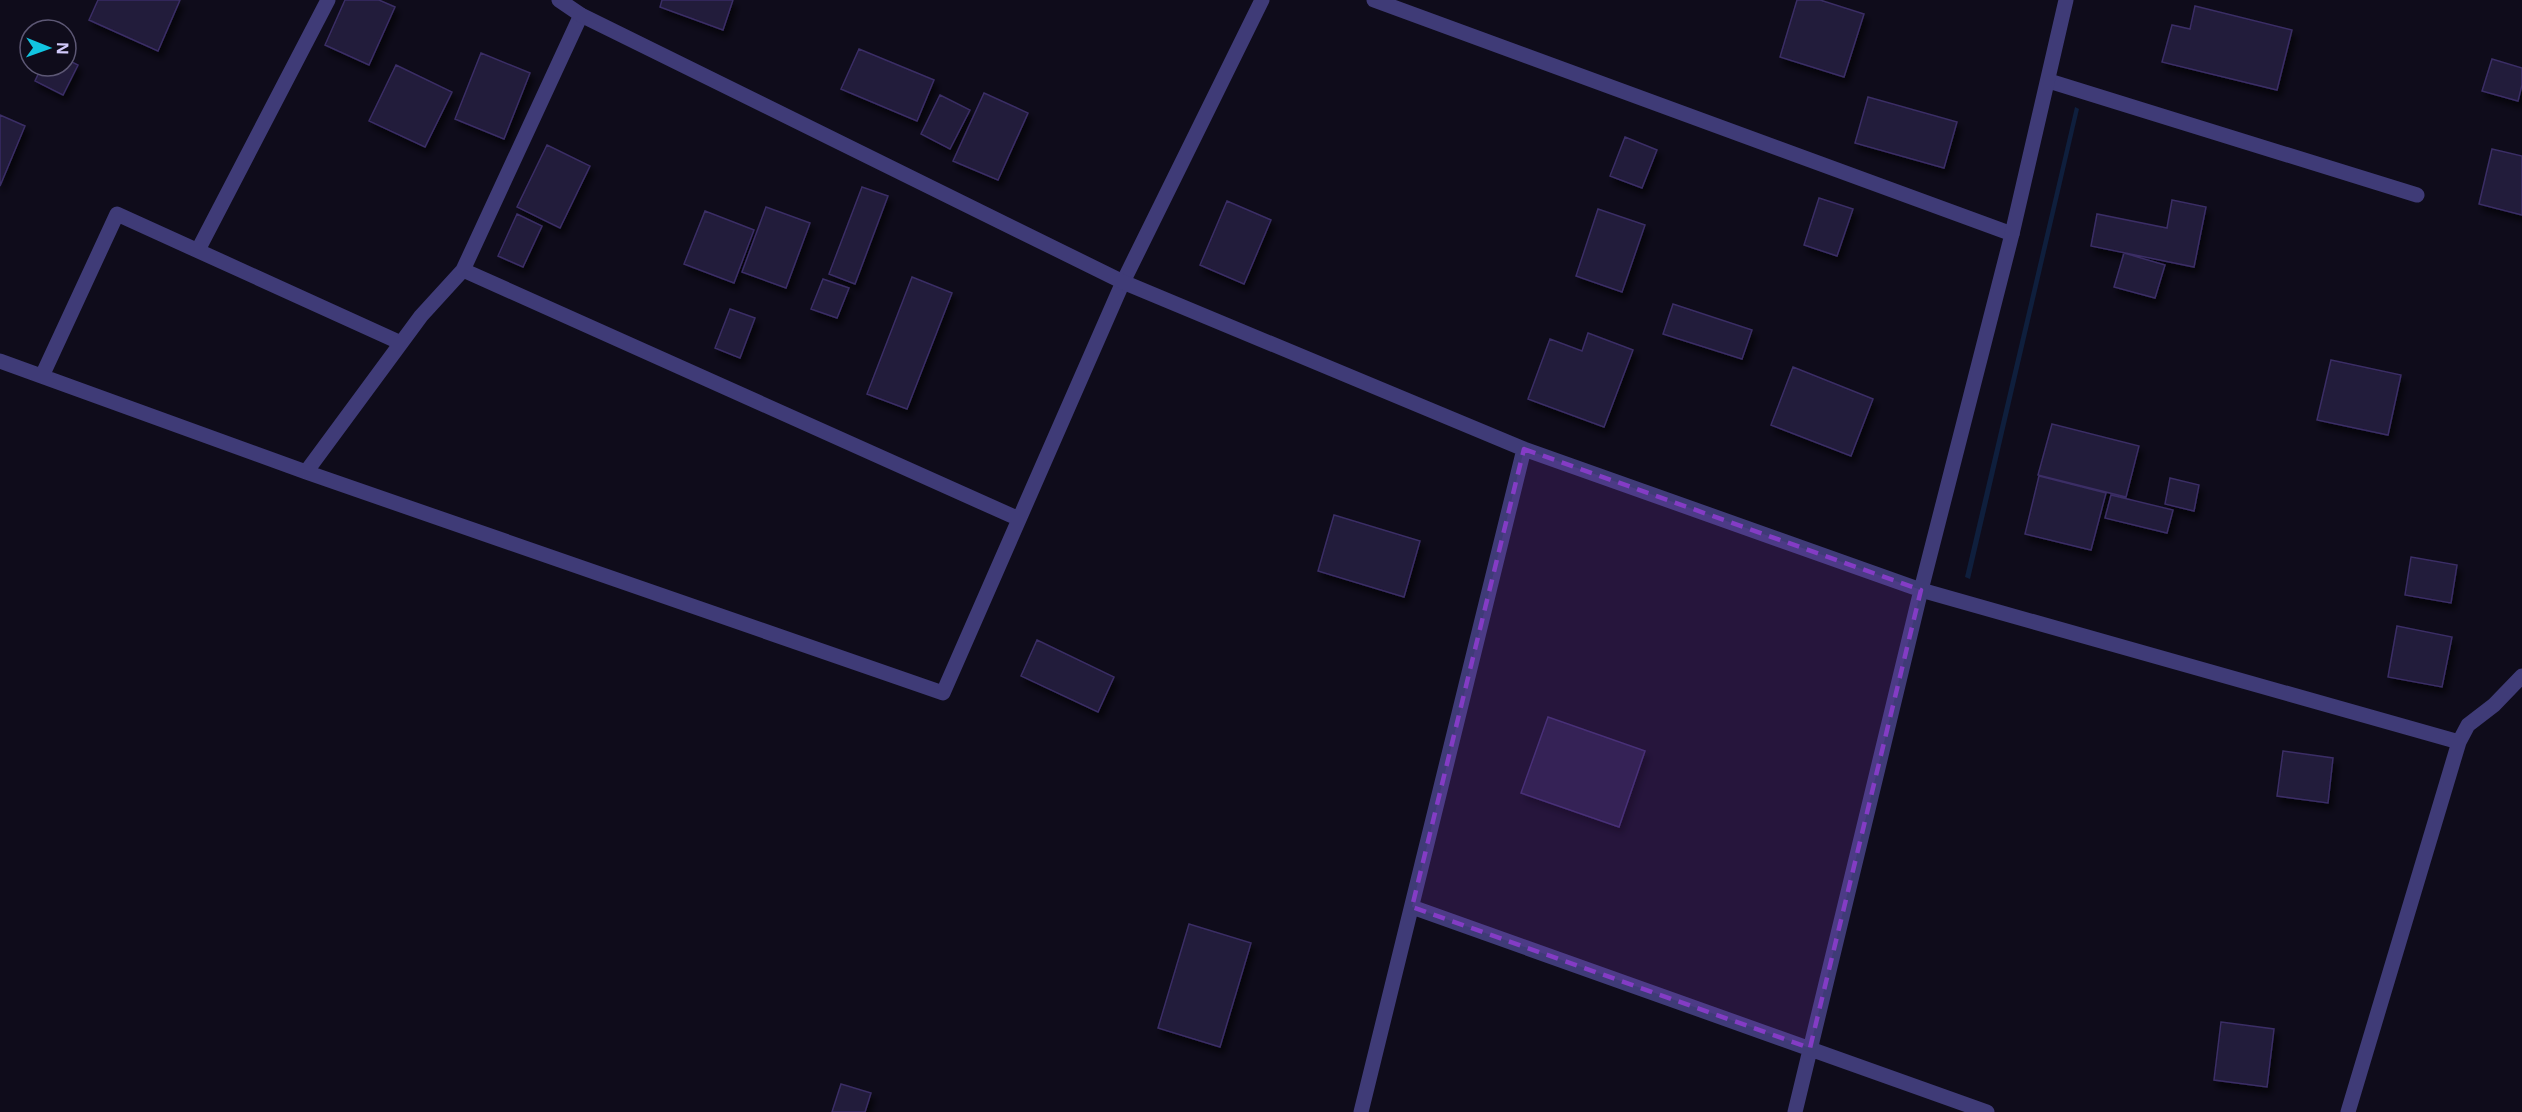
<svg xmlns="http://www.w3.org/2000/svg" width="2522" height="1112" font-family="'Noto Sans',sans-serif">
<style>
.water{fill:#0f1f3d}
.building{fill:#221a3b;stroke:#3a2e65;stroke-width:1.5;filter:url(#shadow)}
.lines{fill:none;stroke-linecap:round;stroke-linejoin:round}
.lane{stroke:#3f3b77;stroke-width:15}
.street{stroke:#3f3b77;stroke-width:15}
.marked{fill:#843cc5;fill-opacity:0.2;stroke:#843cc5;stroke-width:4.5;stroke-dasharray:12 8;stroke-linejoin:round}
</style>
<defs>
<filter id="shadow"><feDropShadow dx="3.5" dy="6" stdDeviation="3" flood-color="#0009"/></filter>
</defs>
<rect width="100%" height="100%" fill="#0f0c1b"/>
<!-- water -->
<path class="water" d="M2075,107L2079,109L1970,579L1965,577Z"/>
<!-- building -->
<path class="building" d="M98,0H180L158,51L89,20Z
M345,0H379L395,7L369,65L325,45Z
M662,0H733L723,30L660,7Z
M1797,0H1820L1864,14L1844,77L1780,57Z
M2195,6L2292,30L2277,90L2162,62L2172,25L2190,29Z
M859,49L934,80L917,121L841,89Z
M481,53L530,73L504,139L455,119Z
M66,59L78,65L63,95L35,81L42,66H66Z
M2492,59L2522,68V85L2518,101L2482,91Z
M396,65L452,92L425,147L369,121Z
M984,93L1028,113L998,180L953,161Z
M940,95L970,110L950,149L921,134Z
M1868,97L1957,122L1944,168L1855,143Z
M0,115L25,126L0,186Z
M1625,137L1657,150L1642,188L1610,176Z
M547,145L590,166L560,228L517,207Z
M2492,149L2522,156V215L2479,204Z
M862,187L888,196L855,284L829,274Z
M1819,198L1853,209L1837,256L1804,245Z
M2172,200L2206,207L2194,267L2091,246L2097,214L2167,228Z
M1227,201L1271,220L1244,284L1200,265Z
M766,207L810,223L786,288L742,272Z
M1598,209L1645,225L1622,292L1576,276Z
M705,211L754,230L734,283L684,264Z
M517,214L542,226L523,267L498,256Z
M2124,253L2165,265L2155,298L2114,287Z
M912,277L952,293L907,409L867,394Z
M823,279L849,288L837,318L811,309Z
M1673,304L1752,330L1742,359L1663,334Z
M730,309L755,318L740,358L715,348Z
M1588,333L1633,350L1604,427L1528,399L1550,339L1582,351Z
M2331,360L2401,375L2388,435L2317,420Z
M1793,367L1873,399L1851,456L1771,425Z
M2052,424L2139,446L2126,497L2038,475Z
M2039,476L2106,493L2091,550L2025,534Z
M2170,478L2199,485L2194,511L2165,504Z
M2111,495L2173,510L2167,533L2105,518Z
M1334,515L1420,541L1404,597L1318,571Z
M2411,557L2457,565L2451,603L2405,595Z
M2397,626L2452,637L2442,687L2388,677Z
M1037,640L1114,677L1098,712L1021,676Z
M1548,717L1645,751L1619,827L1521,793Z
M2283,751L2333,758L2328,803L2277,796Z
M1189,924L1251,943L1220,1047L1158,1028Z
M2221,1022L2274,1029L2267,1087L2214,1080Z
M841,1084L871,1093L865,1112H832Z"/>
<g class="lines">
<!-- lane -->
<path class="lane" d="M1374,0L2012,234
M2049,81L2417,195
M198,250L328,0
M463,270L1019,519
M0,361L306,472L943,693L1123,282L1262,0
M42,376L117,214L401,343
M306,472L421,316L463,270L581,15
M1921,590L2459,742
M2348,1112L2459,742L2468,725L2494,705L2522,676"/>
<!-- street -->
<path class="street" d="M559,0L581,15L1123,282L1524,449L1921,590
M1412,907L1987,1112
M1361,1112L1524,449
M1795,1112L1921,590L2012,234L2066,0"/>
</g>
<!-- marked area -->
<path class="marked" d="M1524,449L1921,590L1810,1048L1412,907Z"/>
<!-- north arrow -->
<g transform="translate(48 48) rotate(91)"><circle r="28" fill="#0f0c1b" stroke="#5d5875" stroke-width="1.5"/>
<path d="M0-4.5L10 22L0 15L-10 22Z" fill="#11c5e1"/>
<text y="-9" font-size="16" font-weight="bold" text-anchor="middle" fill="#d2cafb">N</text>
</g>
</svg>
